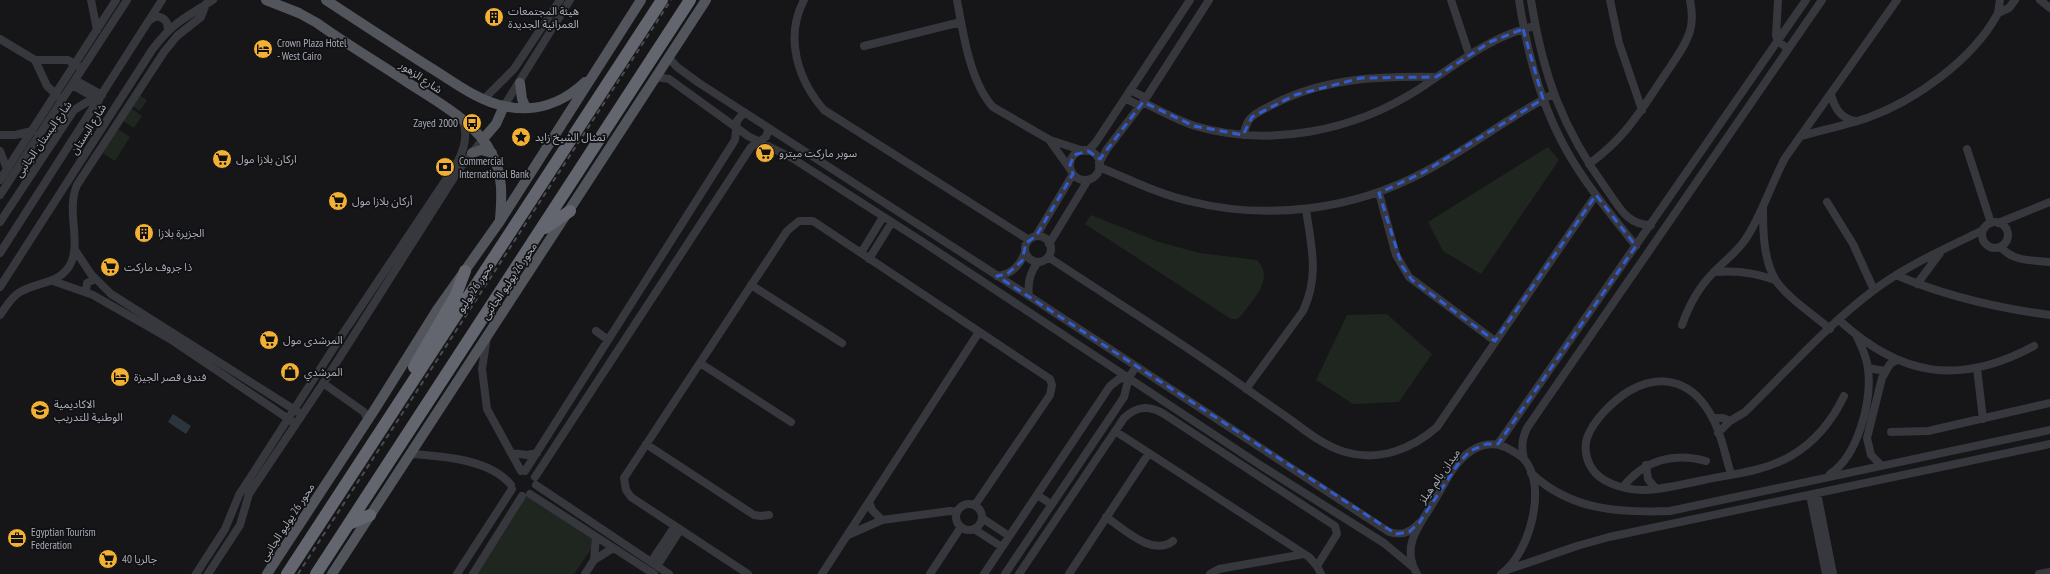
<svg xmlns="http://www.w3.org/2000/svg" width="2050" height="574" font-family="'PT Sans Narrow','Noto Sans Arabic',sans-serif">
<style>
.green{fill:#1e261f}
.water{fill:#2c353c}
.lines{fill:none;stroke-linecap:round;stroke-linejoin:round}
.minor{stroke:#37383d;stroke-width:8}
.major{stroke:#53555c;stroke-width:10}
.highway{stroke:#63666e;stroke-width:12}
.rail{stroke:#4a4c52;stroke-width:2;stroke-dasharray:5 4;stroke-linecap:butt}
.marked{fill:none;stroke:#325cd3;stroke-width:3;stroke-dasharray:8 5;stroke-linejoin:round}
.labels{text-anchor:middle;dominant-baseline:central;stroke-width:3.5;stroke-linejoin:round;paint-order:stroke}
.poi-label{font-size:11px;fill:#a8adb8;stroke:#111113;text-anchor:start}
.street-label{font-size:11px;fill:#a8adb8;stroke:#111113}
</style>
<rect width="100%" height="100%" fill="#161618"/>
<!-- green -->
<path class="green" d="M139,95L147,100L140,111L132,106Z
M131,108L142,116L134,128L123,121Z
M118,129L130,137L115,161L102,153Z
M1548,147L1559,160L1481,274L1443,251L1428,222Z
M1091,215L1159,242L1200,253L1257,260C1275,280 1254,297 1242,315L1237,319H1231L1085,224Z
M1387,314L1432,354L1399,402L1353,404L1316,380L1347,315Z
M530,491L600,536L574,574H475Z"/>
<!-- water -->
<path class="water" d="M173,414L191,426L186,434L168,422Z"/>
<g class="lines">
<!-- minor -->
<path class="minor" d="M91,0L97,30
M804,0C784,38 798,80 824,110L1029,240
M957,0C963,33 970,82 993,107L1050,140L1084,151
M1451,0L1469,54
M1519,0C1527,53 1541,106 1568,153C1587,186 1612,216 1636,246
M1531,0C1543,75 1562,128 1607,190C1620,208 1627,225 1651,225
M1610,0L1619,43L1642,110
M1778,0L1776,36L1778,41L1788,49
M2040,0L2050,8
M1998,13L2009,8L2015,0
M150,20C157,15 163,16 167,23L168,30
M0,39L35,60H68L78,66
M864,46L961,22
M669,58L677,67L699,83L1029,296L1389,532C1401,536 1410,533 1419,523
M35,60L47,86L59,97
M656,77L669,79L748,136L792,158L923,242L1260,465L1384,543L1414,568
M75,80L102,95
M72,85L99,100
M1130,90L1146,98
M1831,95C1835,108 1840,118 1855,121
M1125,98L1140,106
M484,99L514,69L560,0
M1143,102C1160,111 1177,120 1195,126C1270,148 1354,131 1419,89C1457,64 1490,36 1535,26
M504,106L570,0
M0,135H15L32,131
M1243,135C1245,130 1246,124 1249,120C1253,114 1264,109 1272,105C1323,78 1379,76 1436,77
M1802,136C1823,130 1846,125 1867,118C1915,101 1972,60 1997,15C1999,11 1999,5 2000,0
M1050,141L1070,169
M1967,149L1991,223
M1070 165a15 15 0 1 1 30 0a15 15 0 1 1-30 0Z
M0,151L7,169
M1088,151L1096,142L1190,0
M1099,163L1107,149L1146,98L1209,0
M1589,164C1625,138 1640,112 1664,76C1674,61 1685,47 1690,31C1693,21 1692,10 1690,0
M1099,167C1129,179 1158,194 1189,201C1267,221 1353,210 1424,172C1468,149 1509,117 1553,94
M0,180L116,0
M1379,193L1396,255L1409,277L1495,341
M0,195L127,0
M1827,202L1853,244L1874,290
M1763,206C1763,230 1763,258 1775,279C1784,295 1815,316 1830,329
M0,222L74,110L87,102H98
M1982 235a13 13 0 1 1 26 0a13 13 0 1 1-26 0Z
M1998,223L2050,202
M1036,236L1073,174
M1025 249a13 13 0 1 1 26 0a13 13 0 1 1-26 0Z
M1049,244L1088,180
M2001,247C2013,262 2033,260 2050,262
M75,250L91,274L111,294L298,412
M0,253L162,0
M861,253L883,217
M1048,257C1107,296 1168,334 1227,375C1248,390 1269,405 1291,420C1308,433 1325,446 1345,452C1379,462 1412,449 1437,427L1596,195
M869,259L892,222
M1714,272C1736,270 1754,272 1775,280
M1896,275C1945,296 1997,308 2050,315
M997,276C1012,274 1020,266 1025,252
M53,281L93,295L170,339L293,422
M1917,284L1940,253
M751,285L842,343
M0,287L152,50C173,22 185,18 213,0
M86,292L87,283L95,279
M1029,296C1027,282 1030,272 1038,262
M0,315C6,307 11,297 20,292C38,281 60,285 71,263C81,241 66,210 77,185L164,52L177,36L201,17L206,4
M1839,320C1901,377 1960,386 2034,346
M1682,325C1689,305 1698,288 1713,273C1723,262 1736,253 1745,240C1761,217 1771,184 1785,158L1897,0
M596,331L608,340
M487,337L482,369L487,409L521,471
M700,363L791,422
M1868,368L1885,371
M1977,368L1983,419
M323,383L364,412L368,420
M1246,389L1303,311C1320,275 1311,246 1306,209
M1713,418H1723L1730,421
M1115,431L1309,557L1317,566L1321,574
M1891,432L1928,431L2050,403
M1718,433L1730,421L1745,412C1787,371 1827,325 1874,290C1907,265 1947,248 1983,230
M646,444L754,515L761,516L769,515
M1498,444L1806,0
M511,453L527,455L537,453
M410,454C442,456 490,459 511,485
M1524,459C1521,447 1522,439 1527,428L1822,0
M1646,465L1648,479L1656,489
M1881,465L1871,455L1867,438L1882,378L1890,364L1897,360
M525,471L735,140L737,121L744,112
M1531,473C1570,510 1618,513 1670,511L2050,430
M1731,474C1725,456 1722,434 1712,417C1694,383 1664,371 1629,391C1613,401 1594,419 1587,438C1584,447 1586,459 1591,467C1600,483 1623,489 1641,490C1662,490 1683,484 1704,480C1733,474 1765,471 1791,456C1815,442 1832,421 1844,396
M1830,474C1858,456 1872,401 1868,369C1867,358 1862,347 1857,337
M535,477L751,147L766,137L769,128
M536,485L669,574
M1623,487C1644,460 1674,452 1706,461
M1817,493L1833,574
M530,494L654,574
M1037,495L1051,504
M1810,495L1826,574
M869,502L872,510L882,520
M956 517a13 13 0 1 1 26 0a13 13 0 1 1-26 0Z
M1106,517C1124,529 1152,557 1173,541
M982,518L1009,536
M974,529L1002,547
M848,535L882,520L950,511L957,512
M594,560L613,548
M651,562L675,526
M657,566L680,530
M1507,570L1577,546L1609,537L2050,444
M196,574L225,529L239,495L342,335L457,163C464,150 468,135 463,121
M208,574L240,525L249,494L326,379L460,168L483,139
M457,574L512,489
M473,574L522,496
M585,574L594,560L596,537
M748,574L631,497L626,490L624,478L787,231L799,221H813L1050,379L1052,385L1050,395L975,505
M822,574L979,332
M930,574L961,527
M984,574L1110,386L1119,379L1129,377
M1005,574L1124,397L1129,377L1136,367
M1019,574L1124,418C1137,406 1149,405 1164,414L1335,526L1337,534L1317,566
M1069,574L1149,453
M1210,574L1219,569L1304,554
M1417,574C1402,549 1416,529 1430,508C1442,490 1452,463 1471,451C1481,444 1494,442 1505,447C1511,450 1518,454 1523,458C1549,485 1529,555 1501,574
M2039,574L2050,572"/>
<!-- major -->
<path class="major" d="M266,0L299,13L317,23C345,43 375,61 404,80C432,99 477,122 492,154C503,175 502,196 500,219
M326,0C361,23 396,46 431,68C454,82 478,101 504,106C535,113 563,103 585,82
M520,83L522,99L526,108
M483,139L496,124L504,106
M472,153L481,150L492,153
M267,574L375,409L437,310L500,221L641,0
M332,574L706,0"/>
<!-- highway -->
<path class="highway" d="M545,228L570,211
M414,367L456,295L465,271
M349,524L370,515
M287,574L662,0
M316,574L690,0"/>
<!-- rail -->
<path class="rail" d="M298,574L671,0"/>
</g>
<!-- marked area -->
<path class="marked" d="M1523,29L1543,99L1424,172L1379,193L1402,266L1412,280L1495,341L1596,195L1636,246L1498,444H1486L1470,451L1458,464L1419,523L1409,532L1396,534L997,276L1007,274L1022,261L1026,243L1036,236L1073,174L1070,165L1074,155L1088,151L1100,159L1143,102L1194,126L1243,135L1252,117L1295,95L1361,78L1436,77L1490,42Z"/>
<!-- icons -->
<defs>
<symbol id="building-disc" viewBox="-11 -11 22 22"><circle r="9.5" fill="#f2b134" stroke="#111113"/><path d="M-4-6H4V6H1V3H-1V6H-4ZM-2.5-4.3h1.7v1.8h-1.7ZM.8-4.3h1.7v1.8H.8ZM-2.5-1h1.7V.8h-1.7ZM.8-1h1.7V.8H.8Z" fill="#111"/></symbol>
<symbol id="hotel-disc" viewBox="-11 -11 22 22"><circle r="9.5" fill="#f2b134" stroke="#111113"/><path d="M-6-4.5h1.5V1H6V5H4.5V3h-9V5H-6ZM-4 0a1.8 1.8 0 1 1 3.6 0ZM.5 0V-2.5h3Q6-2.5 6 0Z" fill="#111"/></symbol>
<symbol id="bus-disc" viewBox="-11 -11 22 22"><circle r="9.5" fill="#f2b134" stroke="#111113"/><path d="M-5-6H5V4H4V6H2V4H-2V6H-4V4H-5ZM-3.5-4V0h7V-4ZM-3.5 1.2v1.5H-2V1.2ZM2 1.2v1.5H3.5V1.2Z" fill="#111"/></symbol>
<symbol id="sight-disc" viewBox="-11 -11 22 22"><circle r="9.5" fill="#f2b134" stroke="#111113"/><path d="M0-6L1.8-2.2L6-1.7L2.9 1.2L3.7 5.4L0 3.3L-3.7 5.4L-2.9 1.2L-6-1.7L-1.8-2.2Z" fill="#111"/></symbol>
<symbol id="supermarket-disc" viewBox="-11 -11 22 22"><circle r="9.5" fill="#f2b134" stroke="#111113"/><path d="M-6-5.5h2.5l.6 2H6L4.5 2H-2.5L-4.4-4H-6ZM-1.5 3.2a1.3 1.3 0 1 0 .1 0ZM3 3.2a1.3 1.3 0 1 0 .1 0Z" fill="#111"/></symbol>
<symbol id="bank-disc" viewBox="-11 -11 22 22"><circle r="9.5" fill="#f2b134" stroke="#111113"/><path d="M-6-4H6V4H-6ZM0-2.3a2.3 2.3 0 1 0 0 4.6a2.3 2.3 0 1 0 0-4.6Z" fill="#111"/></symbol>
<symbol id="shop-disc" viewBox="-11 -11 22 22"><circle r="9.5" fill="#f2b134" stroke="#111113"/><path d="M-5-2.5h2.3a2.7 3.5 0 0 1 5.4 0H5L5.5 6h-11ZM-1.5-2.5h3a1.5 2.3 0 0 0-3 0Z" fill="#111"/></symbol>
<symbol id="university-disc" viewBox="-11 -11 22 22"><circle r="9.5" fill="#f2b134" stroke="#111113"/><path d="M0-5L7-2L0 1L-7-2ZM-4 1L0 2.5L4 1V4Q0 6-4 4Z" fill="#111"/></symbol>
<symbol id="office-disc" viewBox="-11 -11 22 22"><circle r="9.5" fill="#f2b134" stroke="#111113"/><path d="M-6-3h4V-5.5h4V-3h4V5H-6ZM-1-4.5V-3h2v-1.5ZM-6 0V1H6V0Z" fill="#111"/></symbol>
</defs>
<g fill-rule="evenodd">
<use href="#building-disc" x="483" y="6" width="22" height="22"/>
<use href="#hotel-disc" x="252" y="38" width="22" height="22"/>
<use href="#bus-disc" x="461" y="112" width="22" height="22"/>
<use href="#sight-disc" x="510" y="126" width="22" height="22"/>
<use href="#supermarket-disc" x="754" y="142" width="22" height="22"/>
<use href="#supermarket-disc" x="211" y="148" width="22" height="22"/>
<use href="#bank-disc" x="434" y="156" width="22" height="22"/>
<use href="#supermarket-disc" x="327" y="190" width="22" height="22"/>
<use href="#building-disc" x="133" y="222" width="22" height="22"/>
<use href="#supermarket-disc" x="99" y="256" width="22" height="22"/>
<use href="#supermarket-disc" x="258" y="329" width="22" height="22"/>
<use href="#shop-disc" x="279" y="361" width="22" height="22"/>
<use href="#hotel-disc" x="109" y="366" width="22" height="22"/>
<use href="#university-disc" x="29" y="399" width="22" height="22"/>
<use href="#office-disc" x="6" y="527" width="22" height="22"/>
<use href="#supermarket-disc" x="97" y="548" width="22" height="22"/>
</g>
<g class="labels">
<!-- poi labels -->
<g class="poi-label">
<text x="508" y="11">هيئة المجتمعات<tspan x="508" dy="13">العمرانية الجديدة</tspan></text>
<text x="277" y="43">Crown Plaza Hotel<tspan x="277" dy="13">- West Cairo</tspan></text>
<text x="458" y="123" text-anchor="end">Zayed 2000</text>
<text x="535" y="137">تمثال الشيخ زايد</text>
<text x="779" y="153">سوبر ماركت ميترو</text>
<text x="236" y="159">اركان بلازا مول</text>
<text x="459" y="161">Commercial<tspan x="459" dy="13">International Bank</tspan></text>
<text x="352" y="201">أركان بلازا مول</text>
<text x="158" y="233">الجزيرة بلازا</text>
<text x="124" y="267">ذا جروف ماركت</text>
<text x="283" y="340">المرشدى مول</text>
<text x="304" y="372">المرشدي</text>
<text x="134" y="377">فندق قصر الجيزة</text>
<text x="54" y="404">الاكاديمية<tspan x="54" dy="13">الوطنية للتدريب</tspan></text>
<text x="31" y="532">Egyptian Tourism<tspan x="31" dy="13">Federation</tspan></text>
<text x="122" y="559">جالريا 40</text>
</g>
<!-- street labels -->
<g class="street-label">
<text transform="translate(421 77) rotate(34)">شارع الزهور</text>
<text transform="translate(88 129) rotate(-58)">شارع البستان</text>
<text transform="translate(43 139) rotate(-55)">شارع البستان الجانبى</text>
<text transform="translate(509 281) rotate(-56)">محور 26 يوليو الجانبى</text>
<text transform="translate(475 287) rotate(-57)">محور 26 يوليو</text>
<text transform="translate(1439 476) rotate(-55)">ميدان بالم هيلز</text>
<text transform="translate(287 522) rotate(-57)">محور 26 يوليو الجانبى</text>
</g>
</g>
</svg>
